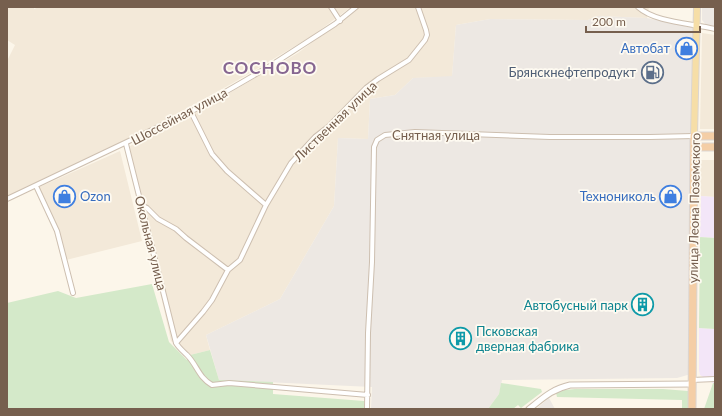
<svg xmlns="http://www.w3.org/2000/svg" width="722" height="416" font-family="Lato,sans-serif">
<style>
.residential{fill:#f3e9d9}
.industrial{fill:#ede8e3}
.education{fill:#f3e6f8}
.green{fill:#d4e9c9}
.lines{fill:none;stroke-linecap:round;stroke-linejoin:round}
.minor-casing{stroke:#cdbfb0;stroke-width:6}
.tertiary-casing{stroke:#cdbfb0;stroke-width:7}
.primary-casing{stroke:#dbd5d1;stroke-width:8}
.trunk-casing{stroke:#dbd5d1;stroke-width:9}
.minor{stroke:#fff;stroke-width:4}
.tertiary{stroke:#fff;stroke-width:5}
.primary{stroke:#f6dea7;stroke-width:6}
.trunk{stroke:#f4cea6;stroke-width:7}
.labels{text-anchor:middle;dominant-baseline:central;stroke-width:3.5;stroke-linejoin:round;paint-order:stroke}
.shop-label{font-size:13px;fill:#366cbe;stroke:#fefaf1;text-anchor:end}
.service-label{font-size:13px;fill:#4e5e75;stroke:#fefaf1;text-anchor:end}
.street-label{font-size:13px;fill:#765f4e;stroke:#fefaf1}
.culture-label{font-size:13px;fill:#0d838f;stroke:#fefaf1;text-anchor:end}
.district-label{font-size:17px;font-weight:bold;letter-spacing:1px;fill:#866691;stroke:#fefaf1}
</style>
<rect width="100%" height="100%" fill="#fcf6ea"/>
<!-- residential -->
<path class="residential" d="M7,7H34V9L39,7H351L312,36L233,83L151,128L7,197V61L15,45L7,40Z
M359,7H649L647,18L598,16L588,20L490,19L456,25L452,77L413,78L395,95L370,99L368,139L338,138L334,206L280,299L206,335L210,350L190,355L171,341L128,147L192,115L298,53Z
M702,33L715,35V129H700Z
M120,151L142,241L62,261L52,224L35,189Z
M700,160H715V197L701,196Z"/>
<!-- industrial -->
<path class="industrial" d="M702,7H715V27L707,26L702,20Z
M598,16L647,18L694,28L691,374L677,378L502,380L499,394L488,409H371L372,387L219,380L206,335L280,299L334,206L338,138L368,139L370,99L395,95L413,78L452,76L456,25L490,19L588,20Z
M549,398L555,409H536Z"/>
<!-- education -->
<path class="education" d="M701,196L715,197V238L700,237Z
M699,328L715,329V383H713L700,375L699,370Z"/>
<!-- green -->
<path class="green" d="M700,237L715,238V329L699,328Z
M152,284L169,342L187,360L190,355L210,350L219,380L273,382V394L364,401V409H7V303L58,291L76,298Z
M501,383L541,389L542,392L521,408L518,405L513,409H488L499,394Z
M713,383H715V409H704Z
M575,389H663L688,391V409H682V400L557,397L556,393L564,390Z"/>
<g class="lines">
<defs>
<path id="minor" d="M331,7L340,21
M638,7C656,23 691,23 715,29
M191,112L212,154L227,171L266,205
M126,144L176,343C179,348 183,351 187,355C197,365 199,378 212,385L229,383L368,395
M36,186L57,231L73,293
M7,199L194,110L270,66L335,24L356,7
M141,205L147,208L158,219L176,229L186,238L228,270
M176,343L203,312L212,300L228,270L240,260L266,205L291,163L315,137L328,127L366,88L378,79L409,60L425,40L427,35L426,30L418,7
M692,380L715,379
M367,409L368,333L372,262L374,147L377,140L385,135L415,132L550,137H650L694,136"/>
<path id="tertiary" d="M529,409C543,398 552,389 570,385L692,384"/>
<path id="primary" d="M694,136L697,7"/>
<path id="trunk" d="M694,147H715
M692,409L694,136H715"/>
</defs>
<!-- minor casing -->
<use href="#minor" class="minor-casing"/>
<!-- tertiary casing -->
<use href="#tertiary" class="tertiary-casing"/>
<!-- primary casing -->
<use href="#primary" class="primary-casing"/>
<!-- trunk casing -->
<use href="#trunk" class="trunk-casing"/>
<!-- minor -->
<use href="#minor" class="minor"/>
<!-- tertiary -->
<use href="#tertiary" class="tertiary"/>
<!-- primary -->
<use href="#primary" class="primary"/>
<!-- trunk -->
<use href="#trunk" class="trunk"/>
</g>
<!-- icons -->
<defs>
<symbol id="shop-ring" viewBox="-11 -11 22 22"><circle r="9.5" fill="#fefaf1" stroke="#3f7fe0" stroke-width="1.5"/><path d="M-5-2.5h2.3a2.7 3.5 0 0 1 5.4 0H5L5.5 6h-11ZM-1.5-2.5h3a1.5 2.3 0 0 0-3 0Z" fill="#3f7fe0"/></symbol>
<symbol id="fuel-ring" viewBox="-11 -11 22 22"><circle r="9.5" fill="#fefaf1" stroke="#5c6f8a" stroke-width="1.5"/><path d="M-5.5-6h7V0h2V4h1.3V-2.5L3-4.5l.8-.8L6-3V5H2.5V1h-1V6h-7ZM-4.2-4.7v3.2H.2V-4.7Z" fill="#5c6f8a"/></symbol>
<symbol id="building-ring" viewBox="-11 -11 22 22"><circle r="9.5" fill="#fefaf1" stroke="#0f9aa8" stroke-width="1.5"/><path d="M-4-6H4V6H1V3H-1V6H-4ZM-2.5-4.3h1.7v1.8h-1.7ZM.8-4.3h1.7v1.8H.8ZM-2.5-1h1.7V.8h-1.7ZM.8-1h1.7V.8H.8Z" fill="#0f9aa8"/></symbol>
</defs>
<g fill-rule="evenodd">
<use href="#shop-ring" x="674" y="36" width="25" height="25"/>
<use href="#fuel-ring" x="640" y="60" width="25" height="25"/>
<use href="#shop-ring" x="52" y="184" width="25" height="25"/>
<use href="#shop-ring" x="658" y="184" width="25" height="25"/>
<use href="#building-ring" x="630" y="292" width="25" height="25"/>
<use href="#building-ring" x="448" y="326" width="25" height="25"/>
</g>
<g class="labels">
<!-- shop labels -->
<g class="shop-label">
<text x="670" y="48">Автобат</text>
<text x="80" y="196" text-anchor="start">Ozon</text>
<text x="656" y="196">Технониколь</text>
</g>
<!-- service labels -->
<g class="service-label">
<text x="636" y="72">Брянскнефтепродукт</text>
</g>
<!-- street labels -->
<g class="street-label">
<text transform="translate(179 116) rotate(-28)">Шоссейная улица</text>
<text transform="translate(335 121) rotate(-44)">Лиственная улица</text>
<text x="436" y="135">Снятная улица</text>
<text transform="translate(694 208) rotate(-89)">улица Леона Поземского</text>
<text transform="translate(151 243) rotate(76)">Окольная улица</text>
</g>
<!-- culture labels -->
<g class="culture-label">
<text x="628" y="305">Автобусный парк</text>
<text x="476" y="331" text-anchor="start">Псковская<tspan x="476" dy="15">дверная фабрика</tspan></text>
</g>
<!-- district labels -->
<g class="district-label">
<text x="270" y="67">СОСНОВО</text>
</g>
</g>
<!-- border -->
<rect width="722" height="416" fill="none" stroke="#765f4e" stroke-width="16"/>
<!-- scale -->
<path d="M586 26v6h114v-6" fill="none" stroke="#765f4e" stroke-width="2"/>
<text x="592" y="26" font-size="12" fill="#765f4e" stroke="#fefaf1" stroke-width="3" paint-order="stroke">200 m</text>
</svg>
